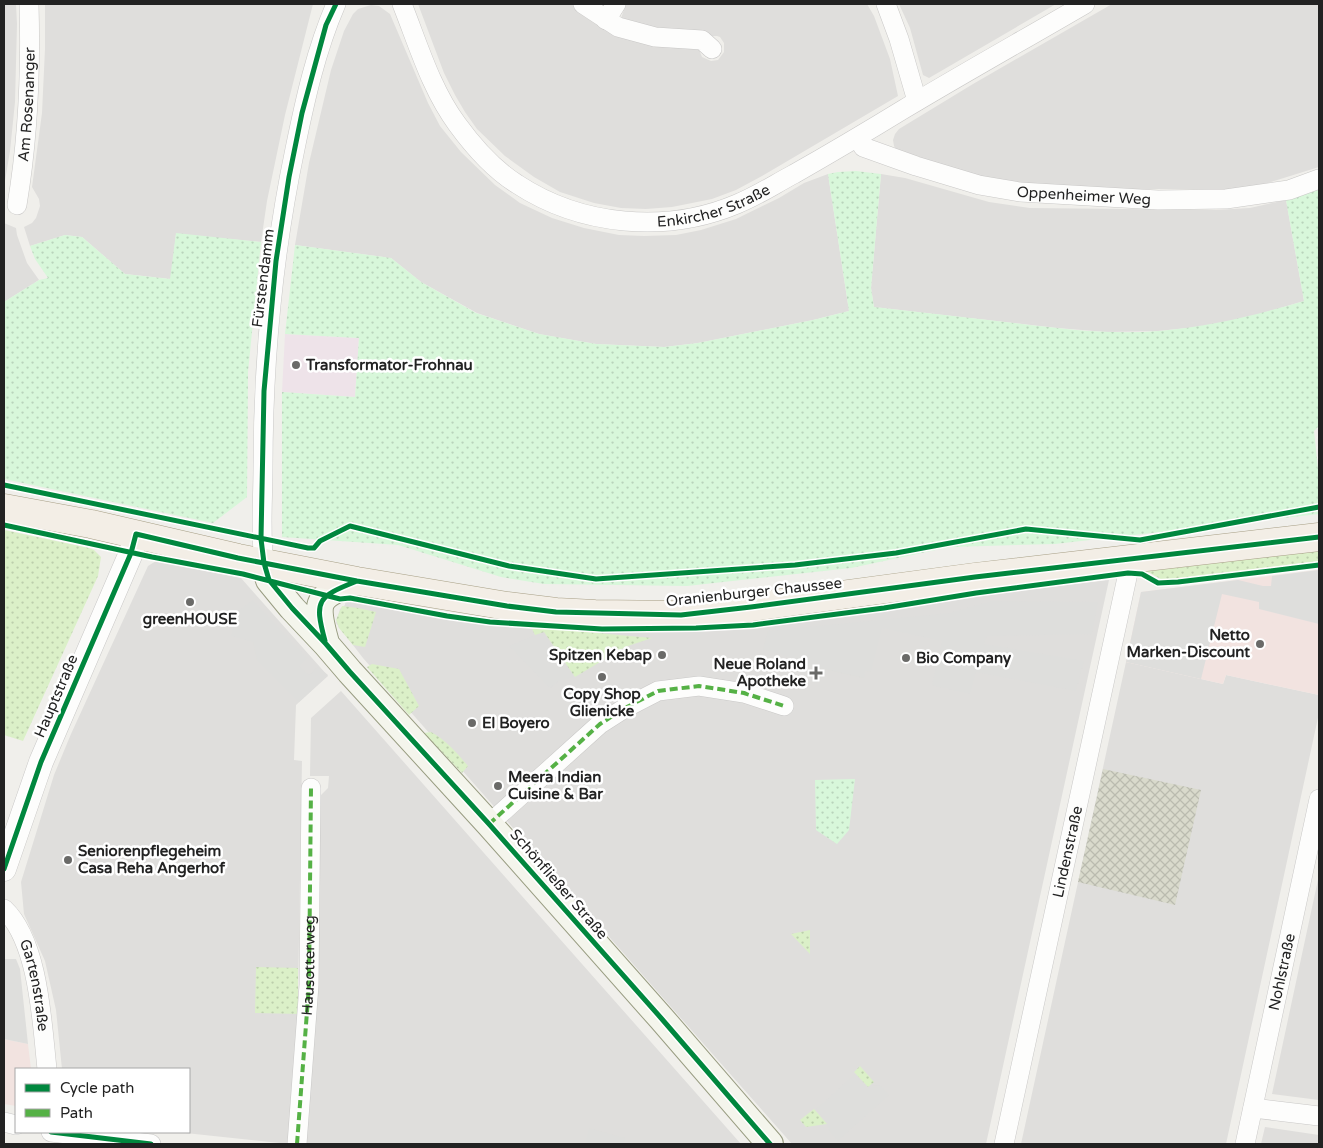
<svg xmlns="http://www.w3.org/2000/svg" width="1323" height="1148" font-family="'Varela Round',sans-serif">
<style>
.residential{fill:#dfdedc}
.commercial{fill:#f2e3e0}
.industrial{fill:#eee3e9}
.religious{fill:#dededc}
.construction{fill:url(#construction-cross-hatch)}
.grass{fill:url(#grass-dots)}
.park{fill:url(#park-dots)}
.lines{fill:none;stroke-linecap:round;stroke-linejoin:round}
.minor-casing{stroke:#c9c8c7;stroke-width:20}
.tertiary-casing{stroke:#c9c8c7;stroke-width:25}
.secondary-casing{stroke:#989c81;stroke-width:28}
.primary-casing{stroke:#a79f86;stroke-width:29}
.minor{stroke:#fdfdfc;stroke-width:19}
.tertiary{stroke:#fdfdfc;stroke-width:24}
.secondary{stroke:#f4f5ec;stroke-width:26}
.primary{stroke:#f3eee6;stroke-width:28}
.quiet{stroke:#55b145;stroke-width:4;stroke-dasharray:8 4;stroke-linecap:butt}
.cycleway-casing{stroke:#fff;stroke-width:8}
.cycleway{stroke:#00873e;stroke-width:5}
.poi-dot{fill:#6a6a68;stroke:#fff;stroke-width:2}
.labels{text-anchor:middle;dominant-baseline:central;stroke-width:5;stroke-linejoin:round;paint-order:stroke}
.street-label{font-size:15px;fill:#222;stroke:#fff}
.poi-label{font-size:15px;font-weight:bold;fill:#222;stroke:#fff;text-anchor:start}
</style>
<defs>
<pattern id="construction-cross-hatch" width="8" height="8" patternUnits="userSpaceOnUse" patternTransform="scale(1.25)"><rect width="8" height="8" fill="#d9dacc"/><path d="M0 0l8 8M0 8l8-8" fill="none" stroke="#babbaf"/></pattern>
<pattern id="grass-dots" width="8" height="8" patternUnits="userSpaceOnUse" patternTransform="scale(1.25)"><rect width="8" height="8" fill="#dbf0c8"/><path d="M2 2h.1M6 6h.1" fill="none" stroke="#bcceac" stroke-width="1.8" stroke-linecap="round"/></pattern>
<pattern id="park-dots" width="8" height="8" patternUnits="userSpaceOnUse" patternTransform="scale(1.25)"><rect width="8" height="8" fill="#d8f7da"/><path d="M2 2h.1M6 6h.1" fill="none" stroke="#b9d3bb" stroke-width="1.8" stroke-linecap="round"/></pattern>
</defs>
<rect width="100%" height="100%" fill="#f0efeb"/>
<!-- residential -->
<path class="residential" d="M4,4H16L17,24L15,102L10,151L4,187Z
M45,4H313L285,115L267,201L261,242L176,234L171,279L125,274L82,237L65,235L30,246L24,227L32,223L36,218L40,206L39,199L32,187L42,113L45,49Z
M418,4H579L617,30L657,41L683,44L701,43L700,52L702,57L711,61L718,60L724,52V43L720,37L717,36L685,37L655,33L619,24L626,4H867L874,16L890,59L898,96L762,176L736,190L712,199L672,207L646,209L621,208L594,203L560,192L534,177L505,156L477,129L465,112L455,95L444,73Z
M899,4H1056L929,78L923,75L910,28Z
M1112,4H1319V167L1261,185L1235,189H1126L979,180L897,151L894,146L893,140L895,134L899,129L973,84Z
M371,5L379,6L390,14L428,103L440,126L461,152L495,185L520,203L552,218L584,228L619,235L644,236L676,235L701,230L736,219L779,198L804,183L828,174L849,311L813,320L698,343L664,347L596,344L539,334L477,313L421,282L391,258L295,245L309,163L331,70L344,31L353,14L358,9Z
M881,174L905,178L989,202L1030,208L1216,210L1250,208L1286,200L1304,301L1256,315L1207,326L1158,331L1107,332L1057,328L874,307L871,288Z
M4,223L16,228L17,235L27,263L39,280L4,302Z
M156,561L241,578L328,676L296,705L294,760L302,761L298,997L301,998L289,1144L176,1132H189V1069H62L56,1010L45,961L24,914L21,882L54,775L71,734L148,566Z
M1109,580L986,1144H792L363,658L336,623L340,609L345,605L346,598L440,617L568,633L655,632L742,627L857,614L916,603Z
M1126,662L1223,684L1226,675L1319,695V713L1226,1144H1021Z
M341,691L741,1144H303L316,1002L321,795L328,788L329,776H310L311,718Z
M1319,875V1100L1272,1094Z
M1265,1127L1319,1135V1144H1261Z"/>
<!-- commercial -->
<path class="commercial" d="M1319,570V695L1226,675L1223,684L1126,662L1141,592Z
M4,1039L28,1044L31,1069H16V1106L4,1104Z"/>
<!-- industrial -->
<path class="industrial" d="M285,334L359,338L355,397L282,392Z"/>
<!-- religious -->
<path class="religious" d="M1319,570V624L1259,609V602L1222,594L1201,679L1126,662L1141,592L1238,580L1263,586H1271L1272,576Z
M253,600L307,658L299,666L309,675L318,667L328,675L299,702L257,660L253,642L231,636L237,612Z
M992,601L1098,602L1092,634L987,636L984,644L1084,661L1076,691L976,672L970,694L932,685L942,641L882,628L871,672L865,671L864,678L792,662L793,658L763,649L768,631L950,613Z
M543,632L575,677L559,681L550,688L509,646Z
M4,959H16L20,969L28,1044L4,1039Z
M855,1074L864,1084L881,1086L889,1095L838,1141L830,1132L824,1119L816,1109Z
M589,1128L625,1138L623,1144H585Z"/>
<!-- construction -->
<path class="construction" d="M1103,769L1201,790L1175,905L1078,882Z"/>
<!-- grass -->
<path class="grass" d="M4,530L89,548L94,550L101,557L98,576L23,741L4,735Z
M1319,545V561L1171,579H1161L1144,570Z
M342,606L358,608L376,612L365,647L353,645L339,628L336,620Z
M531,627L652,638L625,647L575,677L544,632L535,635Z
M372,664L399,669L419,706L409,715L367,667Z
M431,732C446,740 457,753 468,766L462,773L424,733Z
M810,930V954L791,934Z
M256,967L298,968V997L301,998L300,1014L255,1013Z
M860,1066L874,1082L868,1087L854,1072Z
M814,1109L827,1124L806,1127L800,1120Z"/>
<!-- park -->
<path class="park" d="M856,171L881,174L871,288L874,307C921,312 968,318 1014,323C1062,329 1111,335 1159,331C1209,327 1256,315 1304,301L1286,200L1319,189V426L1314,431L1319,479V514L1055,544L950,547L851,568L687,586L544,584L501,577L398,545L282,537V392L355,397L359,338L285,334L295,245L391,258L421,282L476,313L539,334L596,344L664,347L698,343L813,320L849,311L828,174L838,172Z
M176,233L261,242L248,372L247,497L213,523L4,479V302L39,280L48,278L35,259L30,246L65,235L82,237L125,274L170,279Z
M855,779L849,830L837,844L816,830L815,780Z"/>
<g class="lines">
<defs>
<g id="minor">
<path id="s1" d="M402,4C418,44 431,89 457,124C473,146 493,169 517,184C581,226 666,234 737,204C757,196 775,184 794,174C831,153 868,131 904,109C964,73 1025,39 1085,4"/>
<path d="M583,4L618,27L655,37L702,40L712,49"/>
<path d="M886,4L899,39L917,101"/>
<path d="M606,20L616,4"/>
<path id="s2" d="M858,138L863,147L916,166L979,185L1020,192L1158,200L1226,199L1289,190L1319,179"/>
<path id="s3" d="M17,205C28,139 31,71 29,4"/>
<path d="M264,563C260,531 263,500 263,468C263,361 273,254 295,149C305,100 316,50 336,4"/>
<path d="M489,824L600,724L625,708L658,691L699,686L744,693L784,706"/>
<path id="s4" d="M4,909C39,942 42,1023 47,1069"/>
<path d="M1253,1108L1319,1116"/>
<path d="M4,1122L16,1125"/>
<path d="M51,1132L151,1144"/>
<path d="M297,1144L309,985L311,788"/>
<path id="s5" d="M1004,1144L1128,573L1127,559"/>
<path id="s6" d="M1245,1144L1319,799"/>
</g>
<path id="tertiary" d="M4,869L41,762L131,553L136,534"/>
<path id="secondary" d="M264,563L269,580L292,608L326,644L350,672L489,824L661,1018L770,1144
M326,643C314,600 316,597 357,581"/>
<path id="primary" d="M4,508L91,524L238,558L357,581L507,606L556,612L595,614L681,615L751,607L975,577L1319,537"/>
</defs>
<!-- minor casing -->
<use href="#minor" class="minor-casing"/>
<!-- tertiary casing -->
<use href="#tertiary" class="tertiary-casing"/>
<!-- secondary casing -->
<use href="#secondary" class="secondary-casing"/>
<!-- primary casing -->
<use href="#primary" class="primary-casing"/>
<!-- minor -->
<use href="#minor" class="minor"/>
<!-- tertiary -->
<use href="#tertiary" class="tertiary"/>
<!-- secondary -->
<use href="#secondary" class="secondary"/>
<!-- primary -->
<use href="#primary" class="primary"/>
<!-- quiet -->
<g class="quiet">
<path d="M489,824L600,724L625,708L658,691L699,686L744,693L784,706"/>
<path id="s7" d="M297,1144L309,985L311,788"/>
</g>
<defs>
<path id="cycleway" d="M336,4L326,25L302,113L289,177L276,261L264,391L263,440L261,539L264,563L269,580L292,608L326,644L350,672L489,824L661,1018L770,1144
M4,485L308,548H314L320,541L350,526L509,566L596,579L795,565L896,553L1026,529L1140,540L1319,507
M4,525L152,557L243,574L340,599L350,598L447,616L490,622L602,629L696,628L753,625L884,608L976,593L1128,573L1142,574L1158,583L1178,582L1319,565
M325,641C314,600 317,597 357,581
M4,869L41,762L131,553L136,534L238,558L357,581L507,606L556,612L681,615L751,607L975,577L1319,537
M51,1132L151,1144"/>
</defs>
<!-- cycleway casing -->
<use href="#cycleway" class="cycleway-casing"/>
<!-- cycleway -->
<use href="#cycleway" class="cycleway"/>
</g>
<!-- markers -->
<g class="poi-dot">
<circle cx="296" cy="365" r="5"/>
<circle cx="190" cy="602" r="5"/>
<circle cx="1260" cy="644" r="5"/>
<circle cx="662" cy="655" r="5"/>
<circle cx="906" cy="658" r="5"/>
<path d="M813.5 665.5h5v5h5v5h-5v5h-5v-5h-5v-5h5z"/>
<circle cx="602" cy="677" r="5"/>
<circle cx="472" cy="723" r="5"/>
<circle cx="498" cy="786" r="5"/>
<circle cx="68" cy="860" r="5"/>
</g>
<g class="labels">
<!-- street labels -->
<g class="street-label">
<text stroke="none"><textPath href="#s3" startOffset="101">Am Rosenanger</textPath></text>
<text stroke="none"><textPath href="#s2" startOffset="238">Oppenheimer Weg</textPath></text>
<text stroke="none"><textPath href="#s1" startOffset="424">Enkircher Straße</textPath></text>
<text transform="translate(263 278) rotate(-83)">Fürstendamm</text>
<text transform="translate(754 592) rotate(-6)">Oranienburger Chaussee</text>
<text transform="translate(56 696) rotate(-67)">Hauptstraße</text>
<text stroke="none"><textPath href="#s5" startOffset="299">Lindenstraße</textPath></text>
<text transform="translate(559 884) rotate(49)">Schönfließer Straße</text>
<text stroke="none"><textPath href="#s7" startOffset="179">Hausotterweg</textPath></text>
<text stroke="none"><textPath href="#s6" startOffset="176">Nohlstraße</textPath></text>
<text stroke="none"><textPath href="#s4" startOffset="84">Gartenstraße</textPath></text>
</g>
<!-- poi labels -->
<g class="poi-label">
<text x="306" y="365">Transformator-Frohnau</text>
<text x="190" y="619" text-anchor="middle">greenHOUSE</text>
<text x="1250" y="635" text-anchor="end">Netto<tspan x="1250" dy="17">Marken-Discount</tspan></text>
<text x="652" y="655" text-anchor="end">Spitzen Kebap</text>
<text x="916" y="658">Bio Company</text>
<text x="806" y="664" text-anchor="end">Neue Roland<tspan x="806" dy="17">Apotheke</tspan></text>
<text x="602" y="694" text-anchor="middle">Copy Shop<tspan x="602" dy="17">Glienicke</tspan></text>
<text x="482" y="723">El Boyero</text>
<text x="508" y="777">Meera Indian<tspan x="508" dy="17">Cuisine &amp; Bar</tspan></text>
<text x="78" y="851">Seniorenpflegeheim<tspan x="78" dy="17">Casa Reha Angerhof</tspan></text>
</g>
</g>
<!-- border -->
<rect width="1323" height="1148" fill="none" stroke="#222222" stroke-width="10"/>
<!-- legend -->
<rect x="15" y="1068" width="175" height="65" fill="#ffffff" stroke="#a7a7a7"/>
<rect x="25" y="1084" width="25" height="8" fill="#00873e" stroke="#a7a7a7"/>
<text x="60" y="1093" font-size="15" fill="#222222">Cycle path</text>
<rect x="25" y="1109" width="25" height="8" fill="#55b145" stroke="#a7a7a7"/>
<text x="60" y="1118" font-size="15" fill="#222222">Path</text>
</svg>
